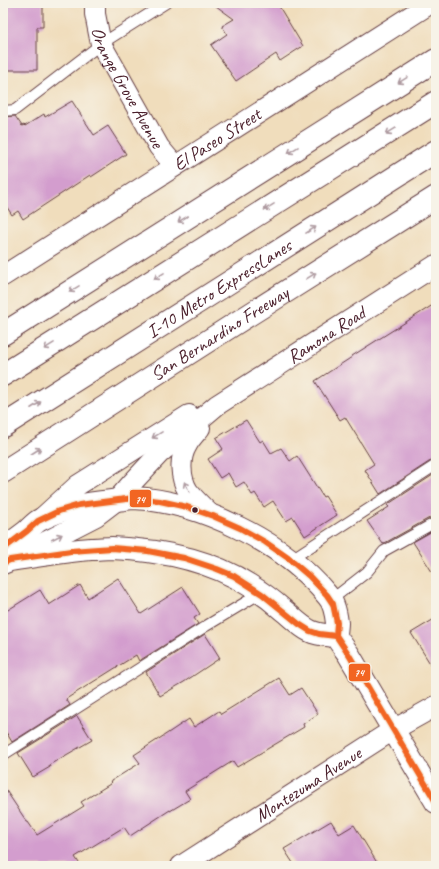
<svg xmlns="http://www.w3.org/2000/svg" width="439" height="869" font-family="Caveat,sans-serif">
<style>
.building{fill:#d39dce}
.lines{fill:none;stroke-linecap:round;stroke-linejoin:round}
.service-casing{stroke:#633c41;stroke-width:12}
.minor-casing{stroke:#633c41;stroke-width:22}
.primary-casing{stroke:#633c41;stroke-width:24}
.motorway-casing{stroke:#633c41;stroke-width:24}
.service{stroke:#fff;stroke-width:10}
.minor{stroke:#fff;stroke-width:20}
.primary{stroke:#fff;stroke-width:22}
.motorway{stroke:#fff;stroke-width:22}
.bus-1-casing{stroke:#f7f3e8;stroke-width:9}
.bus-1{stroke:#f26522;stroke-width:6}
.oneway{stroke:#ae9aa0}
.bus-dot{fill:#4a1f2b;stroke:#f7f3e8;stroke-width:1.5}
.labels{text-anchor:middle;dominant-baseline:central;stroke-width:4;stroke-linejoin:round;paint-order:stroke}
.street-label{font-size:19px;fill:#4a1f2b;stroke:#f7f3e8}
.line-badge{stroke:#f7f3e8;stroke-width:1.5}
.badge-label{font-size:11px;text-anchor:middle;font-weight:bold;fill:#fff}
</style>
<rect width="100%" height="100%" fill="#f7f3e8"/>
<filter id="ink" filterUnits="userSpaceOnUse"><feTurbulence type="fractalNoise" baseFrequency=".025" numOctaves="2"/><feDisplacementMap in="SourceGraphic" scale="8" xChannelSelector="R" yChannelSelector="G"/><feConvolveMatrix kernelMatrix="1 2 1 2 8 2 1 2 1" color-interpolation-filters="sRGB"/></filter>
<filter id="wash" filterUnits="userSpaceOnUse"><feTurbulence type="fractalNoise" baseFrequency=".012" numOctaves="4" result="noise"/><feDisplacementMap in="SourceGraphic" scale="16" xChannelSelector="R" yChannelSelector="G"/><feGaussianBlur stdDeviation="0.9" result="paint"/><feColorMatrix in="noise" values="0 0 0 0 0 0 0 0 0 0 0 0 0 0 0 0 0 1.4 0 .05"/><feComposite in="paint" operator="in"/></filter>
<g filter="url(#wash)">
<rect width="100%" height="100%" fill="#f0ddbc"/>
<g id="blocks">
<!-- building -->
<path class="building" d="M3,3H43V27H37V70H3Z
M212,3H277L303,46L280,61L276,54L236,81L211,45L227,34L222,26L234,19Z
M72,101L94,135L108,126L126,154L91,177L90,175L23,219L18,211L12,215L3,201V117L15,116L22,126L24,125L25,126L44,114L45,117Z
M436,303V459L432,460L380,494L365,470L374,464L345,417L340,420L315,381L352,357V356Z
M246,420L260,442L263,440L271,453L281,448L290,461L297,456L323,497L325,496L337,515L305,536L293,517L286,521L273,501L264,507L255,493L252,495L244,482L236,487L228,473L220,478L208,459L223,449L216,438Z
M436,473V516H433L383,544L367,521L389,507L387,505Z
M436,529V578L413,542Z
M118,578L141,614L183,587L200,614L194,618L198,624L139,661L136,655L93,682L66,699L70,705L12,742L3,727V613L40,590L49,605L80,585L88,598Z
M436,618V673L411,633Z
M205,634L220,658L184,682L160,696L146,672Z
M279,678L290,695L301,688L318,714L303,724L304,727L237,767L233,761L185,791L190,799L170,811V810L130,836L124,827L75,857L81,866H8L3,857V786L27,822H28L37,835L84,806L81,802L110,784L111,781L140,763L134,755L171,731L189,719L194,727L219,711L221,714L234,706Z
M77,716L92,740L49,765L50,767L33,777L18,753Z
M331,821L339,834L354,825L379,866H295L284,849Z"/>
</g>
</g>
<g filter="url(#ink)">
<use href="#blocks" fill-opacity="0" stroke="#633c41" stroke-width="1"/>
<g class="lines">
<defs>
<path id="service" d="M3,111L15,110L101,44L166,3
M290,560L436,465
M331,600L367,572L384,551L436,522
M3,755L206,626L261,593"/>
<g id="minor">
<path id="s1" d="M95,3V14L101,44L159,147L175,166"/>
<path id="s2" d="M3,276L431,3"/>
<path d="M200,428C196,433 190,439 187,445C179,458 180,478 188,491C195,500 204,508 212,516"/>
<path d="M43,517L78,485L189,415"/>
<path id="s3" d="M18,556L96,516L117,500L131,484L160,453L217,405L436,265"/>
<path id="s4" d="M181,866L393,730L436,706"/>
</g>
<path id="primary" d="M3,549C11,543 19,537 27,531C30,528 34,524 38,521C47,516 57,512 66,509C84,503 98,503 117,500C122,500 129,498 134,498C202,502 283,542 327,595C333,601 336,614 337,623C337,627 336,631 336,635C337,640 346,650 349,655L436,802
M3,563L10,560C37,556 64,551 91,549C98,549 105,548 112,548C160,550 209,559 249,585C261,592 273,601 283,610C292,617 300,626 310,631C318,635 327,635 336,636"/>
<g id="motorway">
<path d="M3,334L436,60"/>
<path d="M3,375L436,102"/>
<path id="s5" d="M3,426L436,151"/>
<path id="s6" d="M3,472L233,325L436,197"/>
</g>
</defs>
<!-- service casing -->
<use href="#service" class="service-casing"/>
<!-- minor casing -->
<use href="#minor" class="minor-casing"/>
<!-- primary casing -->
<use href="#primary" class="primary-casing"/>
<!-- motorway casing -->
<use href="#motorway" class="motorway-casing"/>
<!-- service -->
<use href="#service" class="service"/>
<!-- minor -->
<use href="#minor" class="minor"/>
<!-- primary -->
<use href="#primary" class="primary"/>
<!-- motorway -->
<use href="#motorway" class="motorway"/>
<defs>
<path id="bus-1" d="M3,549L27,531L38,521L59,511L79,505L134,498L160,501L187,507L213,516L240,528L265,542L288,558L309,576L327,595L333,604L337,623L336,635L337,637L349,655L436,802
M3,563L10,560L71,551L112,548L148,551L184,558L217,569L234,576L262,594L299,624L310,631L319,634L336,636"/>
</defs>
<!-- bus-1 casing -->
<use href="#bus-1" class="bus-1-casing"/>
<!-- bus-1 -->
<use href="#bus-1" class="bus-1"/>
</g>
<!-- one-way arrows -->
<defs><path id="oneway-shaft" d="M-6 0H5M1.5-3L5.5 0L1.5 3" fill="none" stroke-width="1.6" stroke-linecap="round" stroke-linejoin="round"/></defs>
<g class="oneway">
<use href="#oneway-shaft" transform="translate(403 80) rotate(148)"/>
<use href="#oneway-shaft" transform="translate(391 131) rotate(148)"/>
<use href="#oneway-shaft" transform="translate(293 150) rotate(148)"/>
<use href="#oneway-shaft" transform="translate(269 207) rotate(148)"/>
<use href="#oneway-shaft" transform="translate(183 219) rotate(148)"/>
<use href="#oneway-shaft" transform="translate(311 230) rotate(-32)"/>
<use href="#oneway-shaft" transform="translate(159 276) rotate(148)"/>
<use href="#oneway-shaft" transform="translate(311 276) rotate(-32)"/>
<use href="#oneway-shaft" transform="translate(74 289) rotate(148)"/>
<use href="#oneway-shaft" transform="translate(49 346) rotate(148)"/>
<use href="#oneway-shaft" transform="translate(36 405) rotate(-33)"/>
<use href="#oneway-shaft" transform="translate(157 435) rotate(148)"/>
<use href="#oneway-shaft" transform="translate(36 451) rotate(-33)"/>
<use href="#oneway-shaft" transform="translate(187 487) rotate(-117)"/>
<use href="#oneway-shaft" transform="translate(57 537) rotate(-27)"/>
</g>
</g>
<!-- markers -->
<circle class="bus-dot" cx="195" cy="510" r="3.5"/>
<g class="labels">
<!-- street labels -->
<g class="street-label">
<text stroke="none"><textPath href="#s1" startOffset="92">Orange Grove Avenue</textPath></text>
<text stroke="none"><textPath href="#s2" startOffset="254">El Paseo Street</textPath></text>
<text stroke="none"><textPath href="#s5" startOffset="256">I-10 Metro ExpressLanes</textPath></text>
<text stroke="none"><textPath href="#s6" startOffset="257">San Bernardino Freeway</textPath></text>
<text stroke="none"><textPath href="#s3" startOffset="382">Ramona Road</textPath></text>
<text stroke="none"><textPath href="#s4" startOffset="151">Montezuma Avenue</textPath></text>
</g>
</g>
<g class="line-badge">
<rect x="129" y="489" width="23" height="19" rx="4" fill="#f26522"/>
<rect x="348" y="663" width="23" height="19" rx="4" fill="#f26522"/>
</g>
<g class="badge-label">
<text x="140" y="503">74</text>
<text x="359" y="676">74</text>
</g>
<!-- margin -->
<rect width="439" height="869" fill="none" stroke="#f7f3e8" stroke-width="16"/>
</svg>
